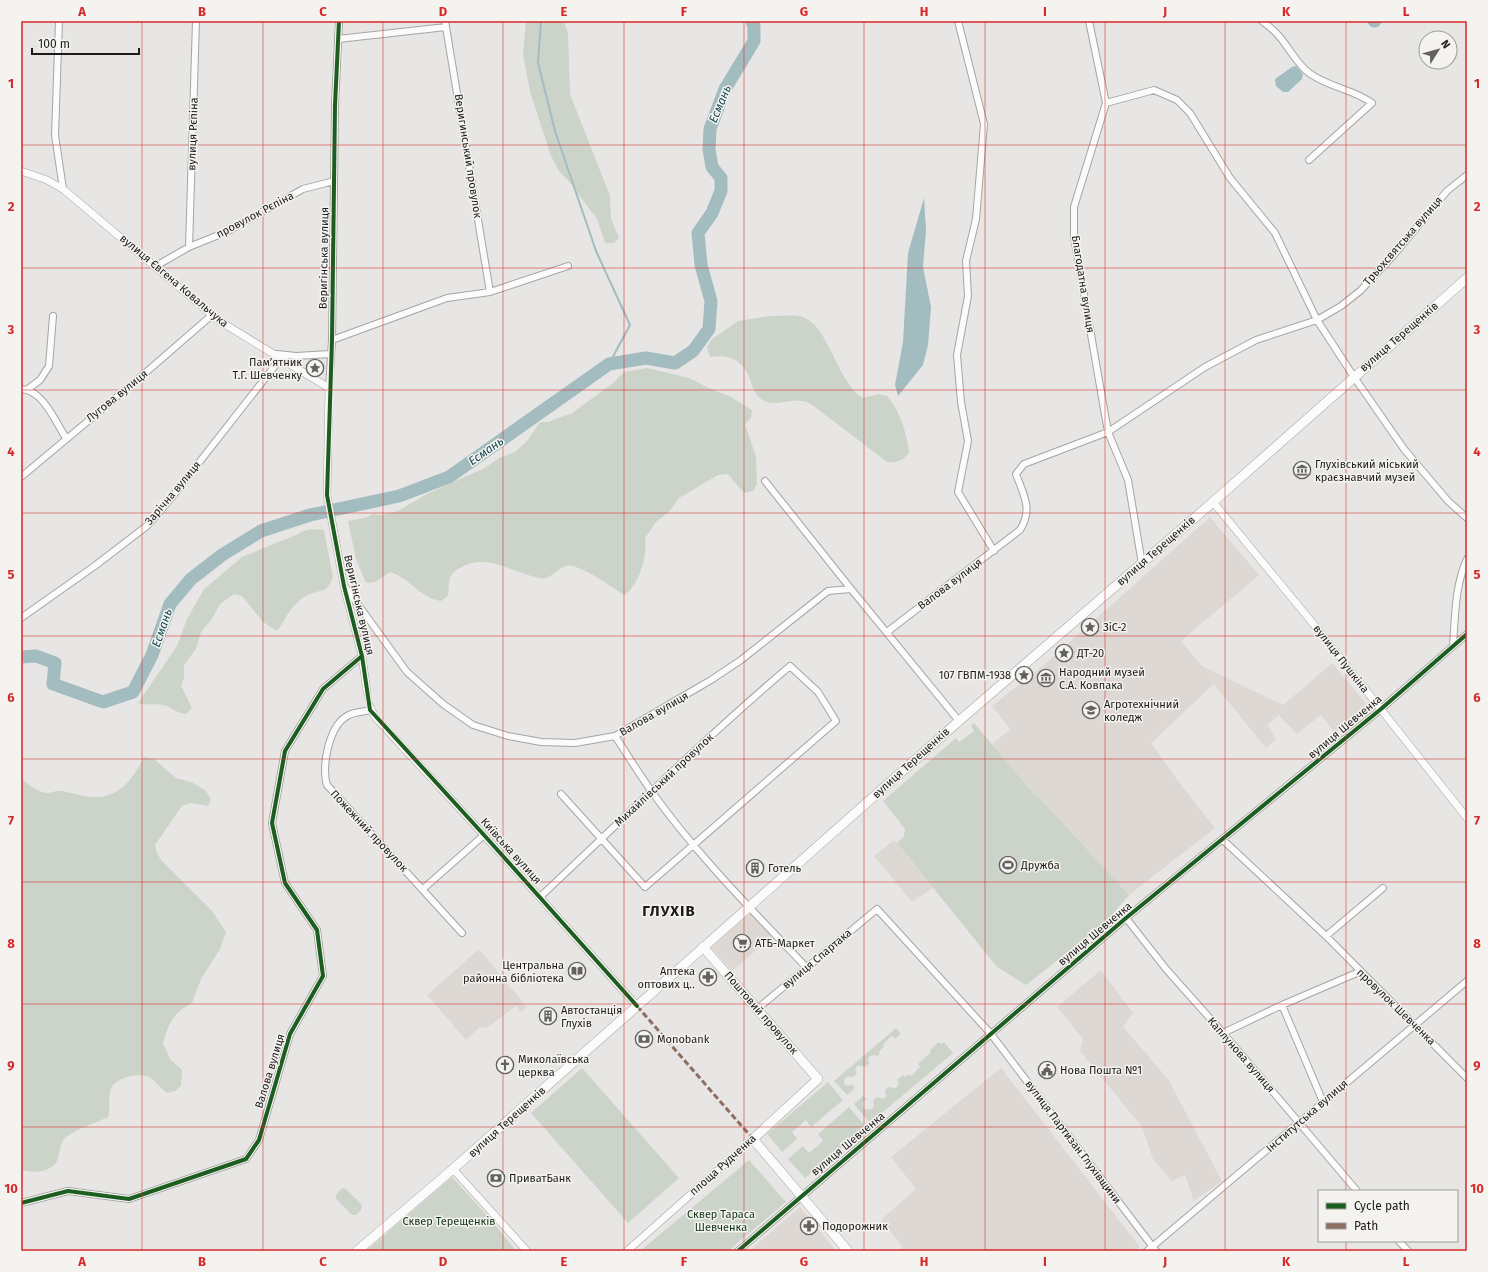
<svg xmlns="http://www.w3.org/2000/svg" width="1488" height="1272" font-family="'Fira Sans',sans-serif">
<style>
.built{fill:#ddd8d3}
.green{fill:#ccd4ca}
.water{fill:#a2bcc0}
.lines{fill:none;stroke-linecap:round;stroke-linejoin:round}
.stream{stroke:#a2bcc0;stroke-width:2}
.river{stroke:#a2bcc0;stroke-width:13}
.tertiary-tunnel{stroke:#bebdbc;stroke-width:7;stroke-dasharray:7 3.5;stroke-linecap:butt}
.minor-casing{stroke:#a5a5a3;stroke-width:8}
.tertiary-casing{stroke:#a5a5a3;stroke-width:8}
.primary-casing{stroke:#a5a5a3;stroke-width:10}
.minor{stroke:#fbfbfb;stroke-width:6}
.tertiary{stroke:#fbfbfb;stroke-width:7}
.primary{stroke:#fbfbfb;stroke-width:9}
.quiet{stroke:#8d6e63;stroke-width:3;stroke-dasharray:6 3;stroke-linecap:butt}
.cycleway-casing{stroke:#f5f3f0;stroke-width:6}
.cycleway{stroke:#1b5e20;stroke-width:4}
.grid{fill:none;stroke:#d62828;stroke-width:1;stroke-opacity:0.55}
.labels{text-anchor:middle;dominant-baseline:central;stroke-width:3;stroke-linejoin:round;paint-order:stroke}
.street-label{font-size:11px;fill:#1c1b1a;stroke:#f5f3f0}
.poi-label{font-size:11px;fill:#1c1b1a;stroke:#f5f3f0;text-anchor:start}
.park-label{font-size:11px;fill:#0d3312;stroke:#f5f3f0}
.water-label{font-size:12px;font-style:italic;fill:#134a53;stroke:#f5f3f0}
.district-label{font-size:15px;font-weight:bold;letter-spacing:1px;fill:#1c1b1a;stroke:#f5f3f0}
.neatline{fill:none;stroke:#d62828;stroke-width:1.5}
.grid-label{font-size:13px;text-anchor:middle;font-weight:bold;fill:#d62828}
</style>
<rect width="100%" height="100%" fill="#e7e6e4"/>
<!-- built -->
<path class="built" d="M1210,517L1259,575L1181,641L1202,666L1283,705L1332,663L1367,705L1335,733L1321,715L1297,734L1279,715L1267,725L1276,739L1266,748L1214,684L1151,743L1181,785L1215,828L1129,895L1036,794L1035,795L992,744L1010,729L992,706L1045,664Z
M894,840L933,888L912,902L874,856Z
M750,913L772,937L732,971L711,947Z
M479,949L527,1007L521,1012L516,1006L487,1028L480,1027L466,1040L427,995Z
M1101,970L1133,1013L1123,1027L1168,1079L1222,1181L1194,1201L1185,1175L1172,1181L1153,1159L1142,1127L1080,1051L1083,1039L1057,1007Z
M1001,1068L1140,1247L1136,1251H898L902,1246L881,1220L916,1189L891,1157Z
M800,1207L836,1251H749Z"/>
<!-- green -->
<path class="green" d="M526,21H564L568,33L570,94L610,196L611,219L619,238L614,243H605L597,219L571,184L559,171L551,156L530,92L523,54Z
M771,316C780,316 790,315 799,316C828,321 835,378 862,398L879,394L887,396C900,411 907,434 909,453C902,461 897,463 887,462L811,404C808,403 805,401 802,401C788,398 772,409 760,398C754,393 752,385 750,379C743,360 729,354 710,357L707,347L711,340L738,321Z
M647,368L689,378L711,389L729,396L752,410L751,418L745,424L756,457L757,484L753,491L744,493L728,474L718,475L679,498L669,512L656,522L645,538C648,554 639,586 624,595C613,588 577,562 566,566C557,569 549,581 539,578C513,573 487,552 460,568C456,570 451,574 450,578C448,583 449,591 448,596L441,601C420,598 410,578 390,572L375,582L366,583L356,559L348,521L365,518L373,514L381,515L398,511L427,494L485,468L499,458L515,452L527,441L540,422H548L572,413L612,384L624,372Z
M311,529L324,530L333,577C327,593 323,589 310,594C305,596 300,600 297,603C287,611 285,622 277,631L263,622L242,596L234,594L220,604L212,619L201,632L196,649L184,665V678L181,686L192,708L186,714C176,713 172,707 163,705C154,703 146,706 138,703L177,646L187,619L204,589L210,584L242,557L296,535L303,531Z
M974,723L1035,795L1036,794L1129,895L1104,924L1026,985L997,967L897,843L904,836L905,829L883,801L956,738L959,742L974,731L971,726Z
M144,757L154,759L176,778L193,783L206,791L211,799L208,806L190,803L182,806L155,845L157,853L161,860L212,911L226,932L220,949L201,979L192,1003C173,1013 169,1023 163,1043L170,1059L182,1070L181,1086L175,1091L167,1093C160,1088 154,1078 146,1076C134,1073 112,1079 110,1092C108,1101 111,1108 108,1117C98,1122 71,1131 64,1139C59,1146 60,1157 56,1163C48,1173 32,1173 21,1170V779C29,784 38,793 48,793C53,793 56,790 62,791C73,793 87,798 98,797C122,796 135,775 144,757Z
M896,1028L901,1034L895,1039L892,1036L883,1044L884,1046L879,1052L880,1054L877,1056L874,1055L870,1056L868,1059L869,1064L865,1067L858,1065L855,1069L857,1074L853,1077L850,1076L845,1078L844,1083L846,1086L853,1085L855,1088L847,1095L834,1081Z
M939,1042L941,1044L944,1042L953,1053L870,1123L854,1104L863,1096L866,1099L863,1102V1107L866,1110L872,1109L874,1106L873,1100L877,1097L883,1099L886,1096L885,1090L889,1087L896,1088L899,1083L897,1080L903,1075L905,1077L909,1074L911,1076L920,1067L918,1064L931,1052L930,1050Z
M582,1068L679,1178L628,1223L531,1113Z
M828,1082L843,1100L811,1127L806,1120L792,1132L797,1139L782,1152L767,1134Z
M849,1107L866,1127L805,1178L788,1159L803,1146L809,1153L823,1141L818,1134Z
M749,1160L786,1202L728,1251H640Z
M452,1177L491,1220L516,1251H366Z
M342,1188L346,1189L362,1205L361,1210L356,1215H352L336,1199V1195Z"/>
<!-- water -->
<path class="water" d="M1296,66L1303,74L1302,79L1288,92H1283L1276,86L1275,79L1292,67Z
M924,198L926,230L923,267L931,307L928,345L923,365L898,396L895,385L903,342L908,253Z"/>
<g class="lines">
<!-- stream -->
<path class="stream" d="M541,21L538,63L555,131L596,251L630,325L609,364"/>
<!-- river -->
<path class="river" d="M1374,21H1375
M21,657L36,656L55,663L53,684L103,702L133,692L152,655L170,604L191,579L222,555L261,531L310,515L399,496L449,477L609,364L646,358L675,363L693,351L709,329L711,301L701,265L698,233L712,213L721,191V178L712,167L709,149L710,129L725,89L754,41V26L752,21"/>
<!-- tertiary-tunnel -->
<path class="tertiary-tunnel" d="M367,692L370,707"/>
<defs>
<path id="minor" d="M59,21L55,135L63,189
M445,21L490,292
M958,21L984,124L976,219L966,261L968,296L957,355L961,402L968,441L958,492L994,551
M1089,21L1106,103L1074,207V237L1108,432L1128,480L1142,564
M1262,21C1267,25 1274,30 1278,35C1289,47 1296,63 1309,73C1330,88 1353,89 1372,103L1309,160
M338,39L446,27
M1106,103L1154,90L1177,100L1190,113L1230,178L1275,233L1317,320L1354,377L1404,449L1448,501L1467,518
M189,247L196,21
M156,266L189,247L226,232L303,189L334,181
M332,340L447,298L490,292L568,266
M277,354L296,356L330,354
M329,388L332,340L335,105L339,21
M21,389C43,390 55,421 66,438
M28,389L40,380L49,366L53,316
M21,477L136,381L212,315
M765,481L851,589L959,721
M346,588L407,672L443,704L473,725L508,736L541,742L575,743L615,736L711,680L741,660L828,591L851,589
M21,618L96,565L148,525L172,497L281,358
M887,632L1020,530C1033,509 1024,496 1016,474L1024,464L1108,432L1205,367L1256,340L1317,320L1341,306L1360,291L1392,257L1447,191L1467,175
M1453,646C1455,617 1455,585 1467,559
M370,710C364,712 355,712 349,715C329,724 321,767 327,785L462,933
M615,736C627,754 639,774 652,792C697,855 753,911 807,968
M1223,840L1326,936L1467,1078
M423,889L484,835
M540,897C623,819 704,739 790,666L818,692L836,721L645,887L561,794
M1126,918L1166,969L1223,1033L1357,1191
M1326,936L1383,888
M1282,1005L1323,1102
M757,1009L877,909L991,1034L1156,1251
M1223,1033L1282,1005L1359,972
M21,1203L68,1191L129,1199L246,1159L259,1140L290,1034L323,976L317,930L285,883L272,823L285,751L323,689L362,656
M1399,1241L1408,1251
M738,1251L1126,918L1381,709L1467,634
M1147,1251L1467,981"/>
<path id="tertiary" d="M21,171L47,180L63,189L218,320L329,388L327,495L344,586L362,656L367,692
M1213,502L1315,626L1467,818
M370,707L375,717L484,835L637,1006
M453,1169L527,1251
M627,1251L753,1139"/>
<path id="primary" d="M703,947L818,1079L753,1139L848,1251
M357,1251L453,1169L959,721L1213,502L1467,278"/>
</defs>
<!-- minor casing -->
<use href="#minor" class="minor-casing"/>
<!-- tertiary casing -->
<use href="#tertiary" class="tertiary-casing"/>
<!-- primary casing -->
<use href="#primary" class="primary-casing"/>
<!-- minor -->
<use href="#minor" class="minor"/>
<!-- tertiary -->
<use href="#tertiary" class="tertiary"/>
<!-- primary -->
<use href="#primary" class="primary"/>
<!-- quiet -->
<path class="quiet" d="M637,1006L753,1139"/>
<defs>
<path id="cycleway" d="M339,21L335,105L332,340L327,495L344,586L362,656L370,710L484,835L637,1006
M21,1203L68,1191L129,1199L246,1159L259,1140L290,1034L323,976L317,930L285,883L272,823L285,751L323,689L362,656
M738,1251L1126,918L1381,709L1467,634"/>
</defs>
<!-- cycleway casing -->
<use href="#cycleway" class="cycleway-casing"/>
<!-- cycleway -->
<use href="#cycleway" class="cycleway"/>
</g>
<!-- grid -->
<path class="grid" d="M142,21V1251M263,21V1251M383,21V1251M503,21V1251M624,21V1251M744,21V1251M864,21V1251M985,21V1251M1105,21V1251M1225,21V1251M1346,21V1191M21,145H1467M21,268H1467M21,390H1467M21,513H1467M21,636H1467M21,759H1467M21,882H1467M21,1004H1467M21,1127H1467M1346,1241V1251"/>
<!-- icons -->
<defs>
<symbol id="sight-ring" viewBox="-11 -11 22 22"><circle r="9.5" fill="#f5f3f0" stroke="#636261" stroke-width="1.5"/><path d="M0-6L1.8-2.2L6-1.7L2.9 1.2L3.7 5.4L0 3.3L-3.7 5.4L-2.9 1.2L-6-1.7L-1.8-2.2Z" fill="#636261"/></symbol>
<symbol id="museum-ring" viewBox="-11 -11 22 22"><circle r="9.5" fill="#f5f3f0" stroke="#636261" stroke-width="1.5"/><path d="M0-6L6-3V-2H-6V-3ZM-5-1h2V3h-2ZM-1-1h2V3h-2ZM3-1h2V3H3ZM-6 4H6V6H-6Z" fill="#636261"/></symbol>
<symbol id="university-ring" viewBox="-11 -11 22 22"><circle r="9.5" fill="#f5f3f0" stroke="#636261" stroke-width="1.5"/><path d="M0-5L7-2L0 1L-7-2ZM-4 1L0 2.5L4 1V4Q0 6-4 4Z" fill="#636261"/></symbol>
<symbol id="stadium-ring" viewBox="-11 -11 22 22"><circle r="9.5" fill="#f5f3f0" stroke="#636261" stroke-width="1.5"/><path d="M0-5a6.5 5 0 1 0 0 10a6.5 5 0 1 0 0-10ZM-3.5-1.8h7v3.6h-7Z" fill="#636261"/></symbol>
<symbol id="building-ring" viewBox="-11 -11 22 22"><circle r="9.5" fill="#f5f3f0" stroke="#636261" stroke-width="1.5"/><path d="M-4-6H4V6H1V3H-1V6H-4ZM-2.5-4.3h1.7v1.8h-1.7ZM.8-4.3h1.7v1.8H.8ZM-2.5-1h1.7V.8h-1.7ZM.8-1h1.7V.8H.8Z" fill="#636261"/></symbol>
<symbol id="supermarket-ring" viewBox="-11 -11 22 22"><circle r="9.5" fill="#f5f3f0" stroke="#636261" stroke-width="1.5"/><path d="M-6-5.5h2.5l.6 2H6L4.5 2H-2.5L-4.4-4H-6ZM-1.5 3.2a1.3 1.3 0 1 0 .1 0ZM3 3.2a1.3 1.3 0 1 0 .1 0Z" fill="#636261"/></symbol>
<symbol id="library-ring" viewBox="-11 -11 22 22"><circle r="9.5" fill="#f5f3f0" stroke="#636261" stroke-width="1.5"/><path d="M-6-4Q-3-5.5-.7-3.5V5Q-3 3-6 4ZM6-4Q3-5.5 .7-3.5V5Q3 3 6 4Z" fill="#636261"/></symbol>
<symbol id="pharmacy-ring" viewBox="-11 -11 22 22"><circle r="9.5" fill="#f5f3f0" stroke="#636261" stroke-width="1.5"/><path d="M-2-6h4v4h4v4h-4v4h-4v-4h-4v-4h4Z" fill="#636261"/></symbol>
<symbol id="bank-ring" viewBox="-11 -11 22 22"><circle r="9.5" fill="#f5f3f0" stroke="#636261" stroke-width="1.5"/><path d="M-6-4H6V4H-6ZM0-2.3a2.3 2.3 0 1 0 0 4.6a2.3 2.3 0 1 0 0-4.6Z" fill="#636261"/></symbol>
<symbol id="church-ring" viewBox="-11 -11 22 22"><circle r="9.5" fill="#f5f3f0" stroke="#636261" stroke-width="1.5"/><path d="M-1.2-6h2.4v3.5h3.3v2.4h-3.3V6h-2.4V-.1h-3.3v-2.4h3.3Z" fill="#636261"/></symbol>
<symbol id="civic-ring" viewBox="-11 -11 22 22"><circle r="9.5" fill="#f5f3f0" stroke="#636261" stroke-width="1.5"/><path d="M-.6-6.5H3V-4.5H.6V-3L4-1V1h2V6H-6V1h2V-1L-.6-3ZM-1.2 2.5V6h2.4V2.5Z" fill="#636261"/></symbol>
</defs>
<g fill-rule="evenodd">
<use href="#sight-ring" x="305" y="358" width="20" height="20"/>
<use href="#museum-ring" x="1292" y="460" width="20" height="20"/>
<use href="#sight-ring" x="1080" y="617" width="20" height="20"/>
<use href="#sight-ring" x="1054" y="643" width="20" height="20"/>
<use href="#sight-ring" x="1014" y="665" width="20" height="20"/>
<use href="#museum-ring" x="1036" y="668" width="20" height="20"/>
<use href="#university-ring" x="1081" y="700" width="20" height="20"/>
<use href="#stadium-ring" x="998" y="855" width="20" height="20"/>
<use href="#building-ring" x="745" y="858" width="20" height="20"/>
<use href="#supermarket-ring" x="732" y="933" width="20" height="20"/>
<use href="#library-ring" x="567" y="961" width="20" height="20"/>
<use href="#pharmacy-ring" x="698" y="967" width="20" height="20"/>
<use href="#building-ring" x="538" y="1006" width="20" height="20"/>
<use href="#bank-ring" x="634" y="1029" width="20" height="20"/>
<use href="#church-ring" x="495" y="1055" width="20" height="20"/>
<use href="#civic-ring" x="1037" y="1060" width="20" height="20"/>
<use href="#bank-ring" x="486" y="1168" width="20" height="20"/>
<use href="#pharmacy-ring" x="799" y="1216" width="20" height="20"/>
</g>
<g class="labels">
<!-- street labels -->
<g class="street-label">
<text transform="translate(193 134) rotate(-88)">вулиця Рєпіна</text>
<text transform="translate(468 156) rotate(81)">Веригинський провулок</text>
<text transform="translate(255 215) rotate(-28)">провулок Рєпіна</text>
<text transform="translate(1403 241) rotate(-49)">Трьохсвятська вулиця</text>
<text transform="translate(324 258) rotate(-89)">Веригінська вулиця</text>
<text transform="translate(174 281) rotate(40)">вулиця Євгена Ковальчука</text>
<text transform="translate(1083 284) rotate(81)">Благодатна вулиця</text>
<text transform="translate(1399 337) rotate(-41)">вулиця Терещенків</text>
<text transform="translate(117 396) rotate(-39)">Лугова вулиця</text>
<text transform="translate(173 493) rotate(-50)">Зарічна вулиця</text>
<text transform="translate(1156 551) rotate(-41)">вулиця Терещенків</text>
<text transform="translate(950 584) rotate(-37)">Валова вулиця</text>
<text transform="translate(359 605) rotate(77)">Веригінська вулиця</text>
<text transform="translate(1341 659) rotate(52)">вулиця Пушкіна</text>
<text transform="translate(654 714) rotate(-30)">Валова вулиця</text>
<text transform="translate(1345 727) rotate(-40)">вулиця Шевченка</text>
<text transform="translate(911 763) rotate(-42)">вулиця Терещенків</text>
<text transform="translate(664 780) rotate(-43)">Михайлівський провулок</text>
<text transform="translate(369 831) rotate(47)">Пожежний провулок</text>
<text transform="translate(511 851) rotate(48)">Київська вулиця</text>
<text transform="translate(1095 934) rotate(-40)">вулиця Шевченка</text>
<text transform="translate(817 959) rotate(-40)">вулиця Спартака</text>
<text transform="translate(1396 1007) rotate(44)">провулок Шевченка</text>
<text transform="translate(761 1013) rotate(49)">Поштовий провулок</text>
<text transform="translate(1241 1055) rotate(49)">Каплунова вулиця</text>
<text transform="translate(270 1071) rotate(-73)">Валова вулиця</text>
<text transform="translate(1307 1116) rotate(-41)">Інститутська вулиця</text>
<text transform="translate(507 1122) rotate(-42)">вулиця Терещенків</text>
<text transform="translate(1073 1142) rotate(53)">вулиця Партизан Глухівщини</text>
<text transform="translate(848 1144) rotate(-40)">вулиця Шевченка</text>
<text transform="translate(723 1165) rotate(-42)">площа Рудченка</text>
</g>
<!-- poi labels -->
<g class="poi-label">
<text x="302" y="362" text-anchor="end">Пам’ятник<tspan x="302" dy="13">Т.Г. Шевченку</tspan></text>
<text x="1315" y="464">Глухівський міський<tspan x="1315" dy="13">краєзнавчий музей</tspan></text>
<text x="1103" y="627">ЗіС-2</text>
<text x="1077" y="653">ДТ-20</text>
<text x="1059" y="672">Народний музей<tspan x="1059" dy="13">С.А. Ковпака</tspan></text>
<text x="1011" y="675" text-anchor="end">107 ГВПМ-1938</text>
<text x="1104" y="704">Агротехнічний<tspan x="1104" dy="13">коледж</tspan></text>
<text x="1021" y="865">Дружба</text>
<text x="768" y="868">Готель</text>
<text x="755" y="943">АТБ-Маркет</text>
<text x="564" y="965" text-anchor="end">Центральна<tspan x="564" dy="13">районна бібліотека</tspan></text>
<text x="695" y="971" text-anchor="end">Аптека<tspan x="695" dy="13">оптових ц‥</tspan></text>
<text x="561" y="1010">Автостанція<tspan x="561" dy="13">Глухів</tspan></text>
<text x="657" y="1039">Monobank</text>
<text x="518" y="1059">Миколаївська<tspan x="518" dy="13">церква</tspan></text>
<text x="1060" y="1070">Нова Пошта №1</text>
<text x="509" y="1178">ПриватБанк</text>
<text x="822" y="1226">Подорожник</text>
</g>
<!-- park labels -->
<g class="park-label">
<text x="721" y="1214">Сквер Тараса<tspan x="721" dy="13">Шевченка</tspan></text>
<text x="449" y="1221">Сквер Терещенків</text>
</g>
<!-- water labels -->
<g class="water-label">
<text transform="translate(720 104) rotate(-67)">Есмань</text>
<text transform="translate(486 451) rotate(-35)">Есмань</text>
<text transform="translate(162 628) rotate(-71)">Есмань</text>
</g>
<!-- district labels -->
<g class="district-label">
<text x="669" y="911">ГЛУХІВ</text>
</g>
</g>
<!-- border -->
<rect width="1488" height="1272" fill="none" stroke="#f5f3f0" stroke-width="44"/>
<!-- legend -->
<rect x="1318" y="1190" width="140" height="52" fill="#f5f3f0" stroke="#9e9d9a"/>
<rect x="1326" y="1203" width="20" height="6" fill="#1b5e20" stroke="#9e9d9a"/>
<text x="1354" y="1210" font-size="12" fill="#1c1b1a">Cycle path</text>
<rect x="1326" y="1223" width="20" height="6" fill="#8d6e63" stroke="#9e9d9a"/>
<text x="1354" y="1230" font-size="12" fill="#1c1b1a">Path</text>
<!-- north arrow -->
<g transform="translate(1438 50) rotate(53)"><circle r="19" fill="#f5f3f0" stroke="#9e9d9a"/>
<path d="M0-3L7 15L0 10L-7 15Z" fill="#636261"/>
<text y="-6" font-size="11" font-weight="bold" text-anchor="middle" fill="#1c1b1a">N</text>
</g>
<!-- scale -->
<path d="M32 48v6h107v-6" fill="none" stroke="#1c1b1a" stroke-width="2"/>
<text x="38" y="48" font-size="12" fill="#1c1b1a" stroke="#f5f3f0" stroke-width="3" paint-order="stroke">100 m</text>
<rect x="22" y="22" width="1444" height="1228" class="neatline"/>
<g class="grid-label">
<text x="82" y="16">A</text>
<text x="202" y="16">B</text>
<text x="323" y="16">C</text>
<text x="443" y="16">D</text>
<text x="564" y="16">E</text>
<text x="684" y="16">F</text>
<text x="804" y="16">G</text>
<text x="924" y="16">H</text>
<text x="1045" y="16">I</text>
<text x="1165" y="16">J</text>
<text x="1286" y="16">K</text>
<text x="1406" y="16">L</text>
<text x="11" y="88">1</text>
<text x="1477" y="88">1</text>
<text x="11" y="211">2</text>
<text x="1477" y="211">2</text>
<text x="11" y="334">3</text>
<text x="1477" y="334">3</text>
<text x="11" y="456">4</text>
<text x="1477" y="456">4</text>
<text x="11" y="579">5</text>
<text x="1477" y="579">5</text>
<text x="11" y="702">6</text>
<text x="1477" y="702">6</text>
<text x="11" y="825">7</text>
<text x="1477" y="825">7</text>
<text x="11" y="948">8</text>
<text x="1477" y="948">8</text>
<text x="11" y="1070">9</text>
<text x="1477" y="1070">9</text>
<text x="11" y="1193">10</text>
<text x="1477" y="1193">10</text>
<text x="82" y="1266">A</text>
<text x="202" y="1266">B</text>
<text x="323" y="1266">C</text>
<text x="443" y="1266">D</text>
<text x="564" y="1266">E</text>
<text x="684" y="1266">F</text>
<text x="804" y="1266">G</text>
<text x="924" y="1266">H</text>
<text x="1045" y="1266">I</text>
<text x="1165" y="1266">J</text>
<text x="1286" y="1266">K</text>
<text x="1406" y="1266">L</text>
</g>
</svg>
